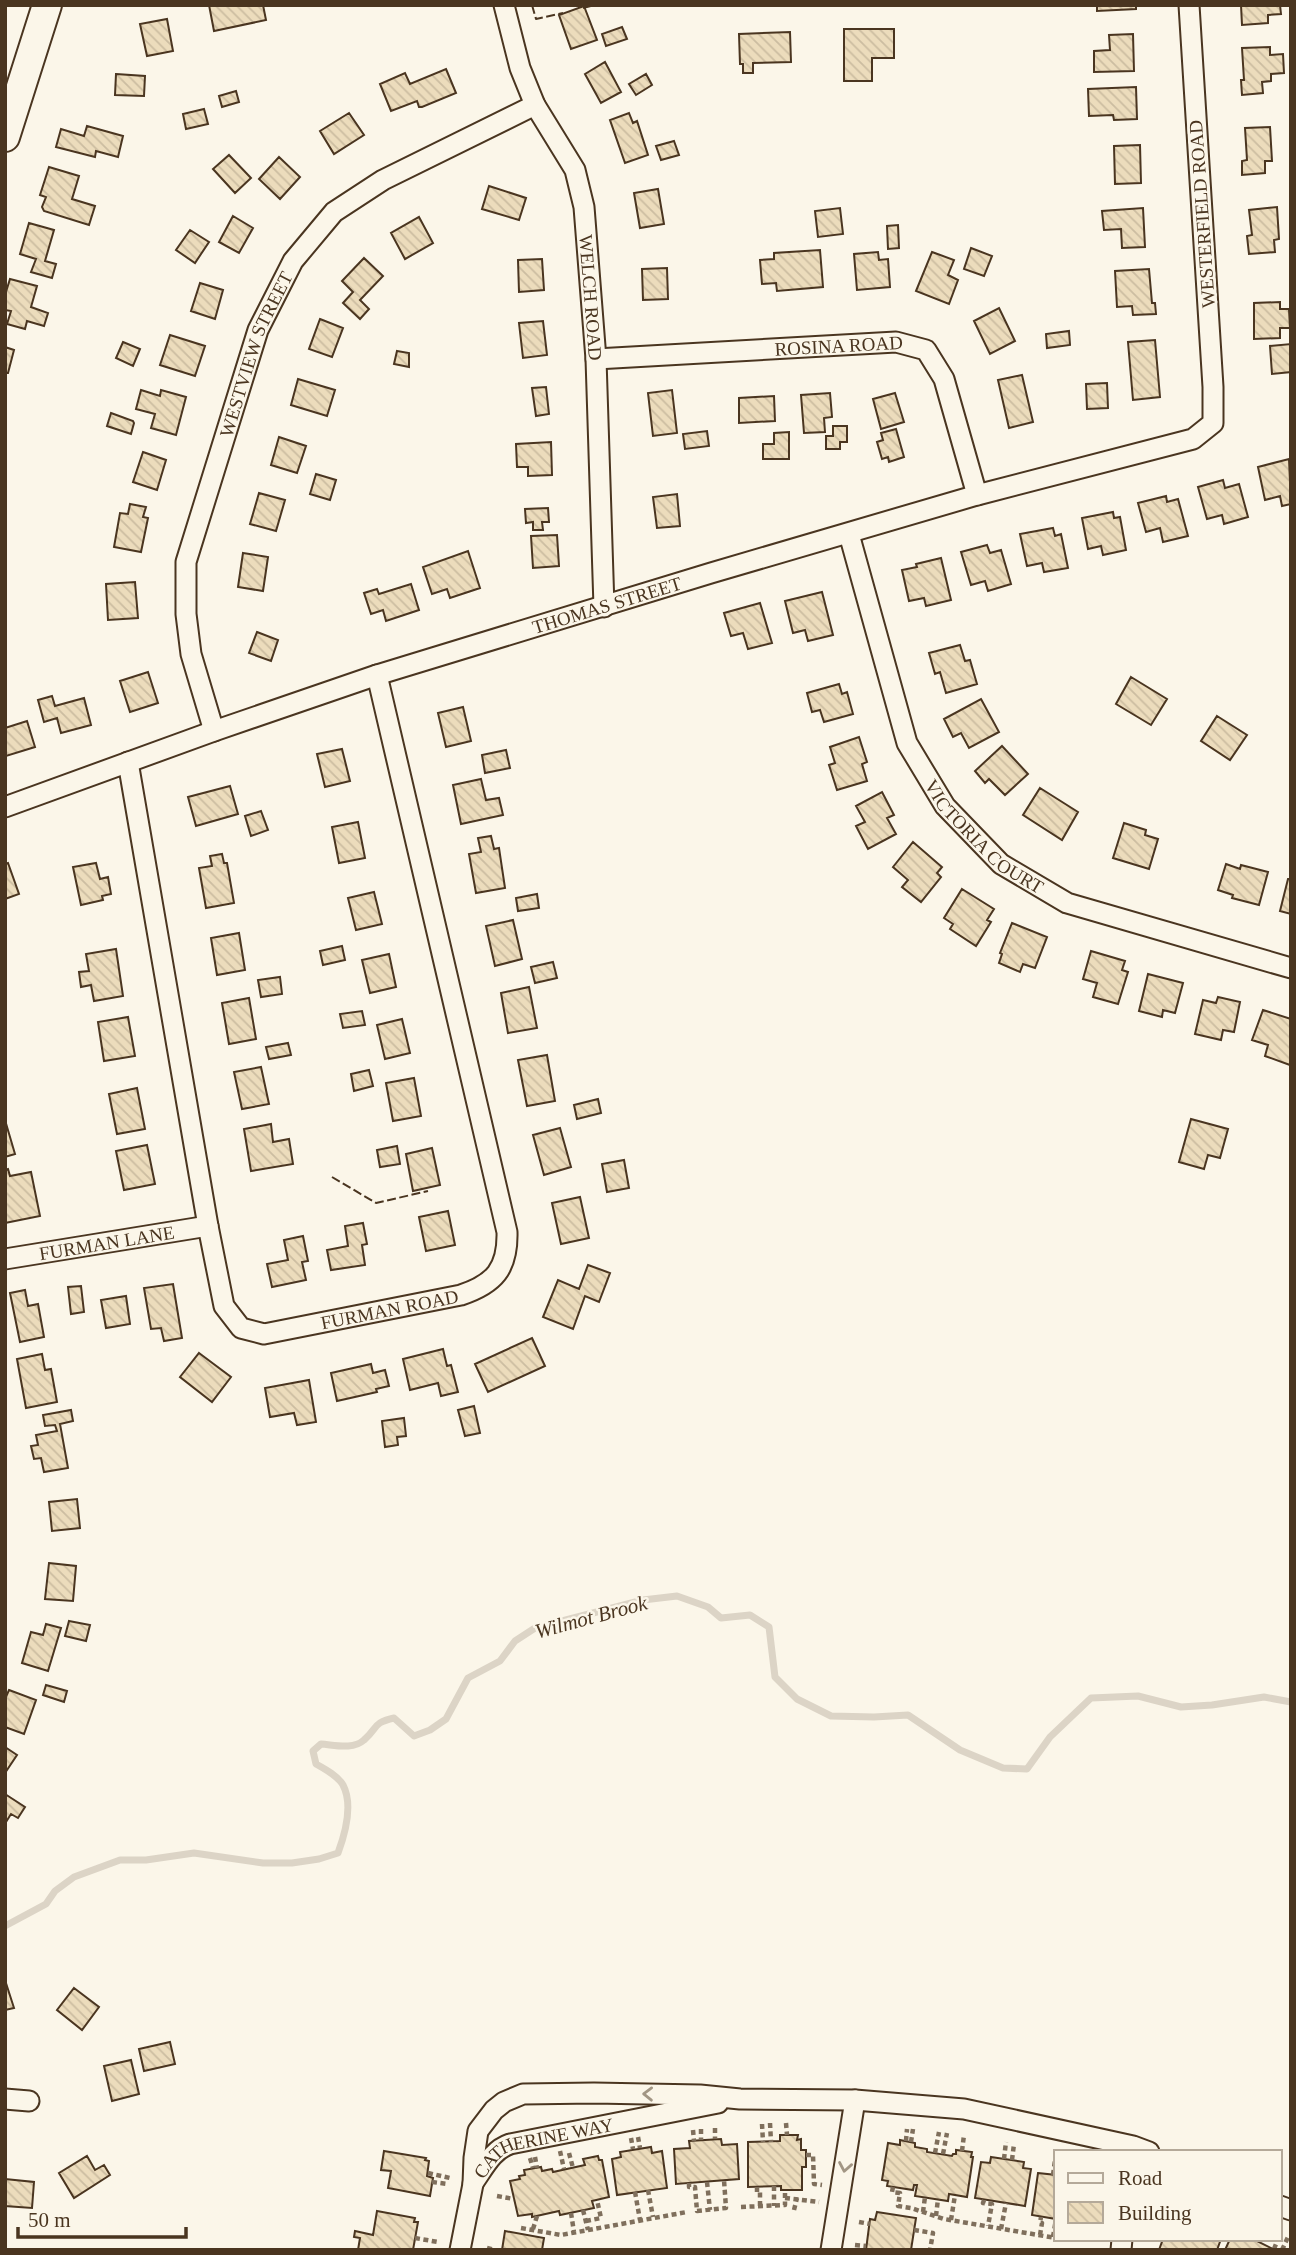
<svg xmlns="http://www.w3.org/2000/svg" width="1296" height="2255" font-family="'Times New Roman',serif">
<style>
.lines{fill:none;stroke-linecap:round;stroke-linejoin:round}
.stream{stroke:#dcd4c6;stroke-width:7}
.building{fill:url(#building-back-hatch);stroke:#4a3520;stroke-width:2}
.street-casing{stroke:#4a3520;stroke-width:23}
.secondary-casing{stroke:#4a3520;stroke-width:32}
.path{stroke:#7f6f5c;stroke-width:4.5;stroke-dasharray:5 3.5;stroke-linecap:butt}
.street{stroke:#fbf6e9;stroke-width:19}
.secondary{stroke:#fbf6e9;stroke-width:28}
.fence{stroke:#4a3520;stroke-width:2;stroke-dasharray:9 3.5;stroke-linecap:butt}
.oneway{stroke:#a29684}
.labels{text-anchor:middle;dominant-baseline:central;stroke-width:5;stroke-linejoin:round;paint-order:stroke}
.street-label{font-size:19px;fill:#4a3520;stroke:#fbf6e9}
.water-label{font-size:21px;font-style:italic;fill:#4a3520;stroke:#fbf6e9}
</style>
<defs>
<pattern id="building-back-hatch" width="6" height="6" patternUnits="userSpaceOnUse" patternTransform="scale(1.75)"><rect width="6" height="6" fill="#ecdcbc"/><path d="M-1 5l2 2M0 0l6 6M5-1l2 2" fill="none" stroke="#ccbda1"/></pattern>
</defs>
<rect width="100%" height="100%" fill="#fbf6e9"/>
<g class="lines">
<!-- stream -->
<path class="stream" d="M5,1926L46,1904L55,1891L74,1877L120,1860H146L194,1853L263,1863H292L319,1859L338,1853C345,1834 353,1804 343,1785C338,1776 325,1769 316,1764L313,1751L321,1744C335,1745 353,1750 364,1740C379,1727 372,1723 394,1718L414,1736L430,1730L446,1719L468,1678L500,1661L515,1641L535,1628L643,1600L677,1596L708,1607L721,1618L750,1615L769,1627L775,1677L797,1699L831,1716L874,1717L908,1715L960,1750L1003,1768L1027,1769L1050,1737L1091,1698L1138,1696L1181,1707L1212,1705L1264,1697L1291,1702"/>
</g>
<!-- building -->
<path class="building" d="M209,5H263L266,20L214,31Z
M1097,5H1136V9L1097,11Z
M1241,5H1280L1281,14L1268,15V23L1242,25Z
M584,6L597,40L571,49L559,15Z
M167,19L173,51L147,56L140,24Z
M622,27L627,39L606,46L602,34Z
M844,29H894V58H872V81H844Z
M790,32L791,62L753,63V73H743V64H740L739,34Z
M1133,34L1134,71L1094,72V51L1110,50L1109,35Z
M1270,47V55L1283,54L1284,73L1271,74V81L1262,82L1263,93L1242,95L1241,80H1244L1242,48Z
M605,62L621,92L601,103L585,74Z
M446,69L456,93L422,107H419L417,101L391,111L380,84L405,73L410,84Z
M116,74L145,76L144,96L115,95Z
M646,74L652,85L636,95L629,84Z
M1136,87L1137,119L1114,120L1113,115L1089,116L1088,89Z
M236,91L239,102L222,107L219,96Z
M204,109L208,124L186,129L183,114Z
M349,113L364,135L334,154L320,131Z
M629,113L633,123L637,121L648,155L625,163L610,120Z
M87,126L123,136L118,157L96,151L95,157L56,147L61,129L84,136Z
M1270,127L1272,161H1265V173L1242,175V161L1247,160L1245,128Z
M674,141L679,155L661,160L656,146Z
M1140,145L1141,183L1115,184L1114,146Z
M229,155L251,178L235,193L213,169Z
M279,157L300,177L280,199L259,179Z
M49,167L79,176L72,199L95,206L89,225L44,211L42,207L46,197L40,195Z
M489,186L526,198L519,220L482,209Z
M658,189L664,224L640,228L634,193Z
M1277,207L1279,239L1274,240L1275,252L1249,254L1247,236L1252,235L1249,210Z
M840,208L843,234L818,237L815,211Z
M1143,208L1145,247L1122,248L1121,229L1104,230L1102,211Z
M233,216L253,228L239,253L219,242Z
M419,217L433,243L405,259L391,233Z
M29,223L54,230L45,261L56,264L52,278L31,272L36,259L20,254Z
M898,225L899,248L888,249L887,226Z
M190,230L209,242L195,263L176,250Z
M971,248L992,256L984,276L964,269Z
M820,250L823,287L777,291L776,283L762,284L760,260L774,259V253Z
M878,252L879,260L888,259L890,287L857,290L854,254Z
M932,252L954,260L948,275L958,280L949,304L916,291Z
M364,258L383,276L360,300L369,309L360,319L343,303L353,292L342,281Z
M542,259L544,290L519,292L518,260Z
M667,268L668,299L643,300L642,269Z
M1149,269L1152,303H1155L1156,314L1133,315L1132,306L1117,307L1115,271Z
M10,279L37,286L31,307L48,313L44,326L27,321L25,329L7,324L11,311L5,310V295Z
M200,283L223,290L215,319L191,311Z
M1280,302V309H1289L1290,328H1280V338L1254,339V303Z
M999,308L1015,341L990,354L974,321Z
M320,319L343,328L332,357L309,349Z
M543,321L547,355L523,358L519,323Z
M1069,331L1070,345L1047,348L1046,334Z
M170,335L205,346L195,376L160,365Z
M1155,340L1160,397L1133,400L1128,342Z
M123,342L140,349L133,366L116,358Z
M1291,344V372L1272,374L1270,346Z
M5,347L14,350L8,373H5Z
M397,351L409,353V367L394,364Z
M1022,375L1033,422L1009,428L998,380Z
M298,379L335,390L327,416L291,405Z
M1107,383L1108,408L1087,409L1086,384Z
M546,387L549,414L536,416L532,388Z
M141,390L160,396L161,390L186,397L176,435L151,428L155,414L136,409Z
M672,390L677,433L653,436L648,393Z
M830,393L832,417L824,418L825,432L804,433L801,395Z
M895,393L904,422L881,429L873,399Z
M774,396L775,421L739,423V398Z
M111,413L133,421L134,423L131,434L107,426Z
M833,426H847V442H840V449H826V436H833Z
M896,429L904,457L889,462L888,457L882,459L877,442L883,440L881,433Z
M707,431L709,446L685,449L683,434Z
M789,432V459H763V444H774V433Z
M279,437L306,446L297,473L271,465Z
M551,442L552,475L528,476V467H517L516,444Z
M143,452L166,460L157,490L133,482Z
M1289,459L1291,504L1282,506L1280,496L1265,500L1258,467Z
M316,474L336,480L330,500L310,494Z
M1223,480L1225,488L1239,484L1248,517L1224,524L1222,515L1207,519L1198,487Z
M259,493L285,500L276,531L250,524Z
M677,494L680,526L657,528L653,497Z
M1166,496L1167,502L1178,499L1188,536L1163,542L1160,528L1146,532L1138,503Z
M130,504L146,507L143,517L148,518L141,552L114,547L120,513L128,514Z
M548,508L549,522H542L543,530H533V522L526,523L525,509Z
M1113,512L1114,518L1120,517L1126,550L1103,555L1101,546L1088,549L1082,518Z
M1053,528L1055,536L1061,534L1068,568L1044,572L1042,563L1027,566L1020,534Z
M557,535L559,566L533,568L531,536Z
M987,545L990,553L1001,550L1011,584L988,591L985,581L971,585L961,552Z
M468,551L480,588L450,598L447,589L432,594L423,567Z
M243,553L268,557L263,591L238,587Z
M941,558L951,600L926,606L924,598L909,601L902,570L917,567L916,564Z
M135,582L138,618L108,620L106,584Z
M411,584L419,610L386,621L383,610L371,614L364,593L377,589L379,594Z
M822,592L833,635L808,641L805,630L793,633L785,601Z
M760,603L772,643L748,649L743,633L731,636L724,613Z
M257,632L278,640L271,661L249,653Z
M960,645L965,661L970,660L977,684L946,693L940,672L935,674L929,653Z
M148,672L158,703L130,712L120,681Z
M1131,677L1167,699L1151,725L1116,704Z
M839,684L842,694L847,692L853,714L824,722L820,710L812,712L807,693Z
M52,696L55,706L84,698L91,725L61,733L57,718L44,722L38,700Z
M981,699L999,732L969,748L961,733L953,737L944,719Z
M463,707L471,741L446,747L438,713Z
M1217,716L1247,735L1230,760L1201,741Z
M27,721L35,747L6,756L5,728Z
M859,737L867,762L862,764L867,781L837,790L829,765L835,763L830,747Z
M1002,746L1028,774L1005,795L989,779L985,783L975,771Z
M342,749L350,781L325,787L317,754Z
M506,750L510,768L485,773L482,755Z
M481,779L486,800L499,798L503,815L461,824L453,785Z
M230,786L238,814L196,826L188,797Z
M1040,788L1078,812L1062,840L1023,815Z
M882,792L894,815L887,818L896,834L868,849L856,826L865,822L856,806Z
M261,811L268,830L251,836L245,816Z
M358,822L365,858L339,863L332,827Z
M1124,823L1146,830L1145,835L1158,839L1149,869L1113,858Z
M491,836L494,849L499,848L505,888L476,893L469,854L481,852L478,838Z
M913,842L942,867L937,873L941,877L921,902L902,887L908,880L893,867Z
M222,854L224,863H227L234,903L206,908L199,868L212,866L210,856Z
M8,863L19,894L5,899V864Z
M96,863L100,879L108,877L111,894L102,896L103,900L81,905L73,867Z
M1226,864L1240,869L1241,865L1268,872L1259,905L1232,898L1233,895L1218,890Z
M1288,879H1291V914L1280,911Z
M962,889L994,909L987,920L991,922L976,946L950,929L953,924L944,918Z
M374,892L382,924L356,930L348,898Z
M537,894L539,908L518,911L516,898Z
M513,920L522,959L495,966L486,926Z
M1012,923L1047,937L1035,968L1023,964L1020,972L999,963L1002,954L1000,953Z
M239,933L245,970L217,975L211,938Z
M342,946L345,960L323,965L320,951Z
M116,949L123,996L94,1001L91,985L81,987L79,972L89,971L86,954Z
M1091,951L1125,961L1122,970L1128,972L1118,1004L1093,997L1097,983L1083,979Z
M389,954L396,987L370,993L362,960Z
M553,962L557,978L535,983L531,967Z
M1148,974L1183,983L1175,1013L1163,1010L1162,1017L1139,1011Z
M280,977L282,994L261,997L258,980Z
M529,987L537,1028L508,1033L501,993Z
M1218,997L1240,1002L1234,1032L1223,1030L1221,1040L1195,1034L1203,1000L1216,1003Z
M249,998L256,1039L229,1044L222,1003Z
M1263,1010L1291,1019L1290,1065L1265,1056L1268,1045L1252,1040Z
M362,1011L365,1025L343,1028L340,1014Z
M128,1017L135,1056L104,1061L98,1022Z
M402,1019L410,1053L385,1059L377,1025Z
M288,1043L291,1055L269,1059L266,1047Z
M547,1055L555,1101L527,1106L518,1060Z
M261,1067L269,1104L242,1109L234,1072Z
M369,1070L373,1086L354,1091L351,1074Z
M414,1078L421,1116L393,1121L386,1083Z
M137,1088L145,1129L117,1134L109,1094Z
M598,1099L601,1113L577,1119L574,1105Z
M1191,1119L1228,1129L1220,1158L1208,1155L1204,1169L1179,1162Z
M5,1120L15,1154L5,1157Z
M271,1124L273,1142L289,1139L293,1164L251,1171L244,1129Z
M560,1128L571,1167L544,1175L533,1135Z
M147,1145L155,1184L124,1190L116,1151Z
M397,1146L400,1164L380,1167L377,1150Z
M432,1148L440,1185L413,1191L406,1154Z
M624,1160L629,1188L607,1192L602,1164Z
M8,1169L10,1176L31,1172L40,1216L5,1223V1170Z
M580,1197L589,1238L561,1244L552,1203Z
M448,1211L455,1245L426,1251L419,1217Z
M363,1223L367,1244L362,1245L365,1265L331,1270L327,1250L348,1246L345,1226Z
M303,1236L308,1261L302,1262L306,1280L272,1287L267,1264L288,1260L284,1240Z
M588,1265L610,1273L599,1302L585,1296L573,1329L543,1317L558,1280L579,1289Z
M173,1284L182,1338L164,1341L161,1328L151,1329L144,1288Z
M81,1286L84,1312L71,1314L68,1287Z
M25,1290L28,1306L38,1304L44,1337L20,1342L10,1293Z
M126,1296L130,1324L106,1328L101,1300Z
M532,1338L545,1366L488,1392L475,1364Z
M443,1349L447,1366L451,1365L458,1392L441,1396L438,1383L410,1390L403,1359Z
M199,1353L231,1377L212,1402L180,1377Z
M42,1354L45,1370L51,1369L57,1402L26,1408L17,1359Z
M371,1364L373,1373L385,1370L389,1386L376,1389L377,1392L337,1401L331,1373Z
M309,1380L316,1422L297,1425L294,1413L270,1417L265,1388Z
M474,1406L480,1433L465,1436L458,1410Z
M71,1410L73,1421L60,1424L68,1468L44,1472L41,1458L34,1459L31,1446L38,1445L36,1435L57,1431L55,1425L45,1426L43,1415Z
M404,1418L406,1436L397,1437L398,1445L385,1447L382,1421Z
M77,1499L80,1528L52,1531L49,1502Z
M49,1563L76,1566L73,1601L45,1599Z
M69,1621L90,1625L86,1641L65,1636Z
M46,1624L61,1628L48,1671L22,1663L31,1632L43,1635Z
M46,1685L67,1691L64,1702L43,1695Z
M9,1690L36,1700L24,1734L5,1727V1699Z
M5,1747L17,1755L5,1773Z
M5,1794L25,1807L18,1818L11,1814L6,1822Z
M5,1980L14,2008L5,2010Z
M74,1988L99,2007L82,2030L57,2010Z
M170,2042L175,2064L144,2071L139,2049Z
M131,2060L139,2094L112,2101L104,2066Z
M780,2135H798L797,2140L801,2139V2150H806V2167H802V2190H781V2186L748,2187V2142L780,2141Z
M721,2139L722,2145L737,2144L739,2179L676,2184L674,2149L690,2148L689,2141Z
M900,2140L915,2143V2147L927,2149V2152L952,2156L953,2154H956V2150L972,2152L971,2157H973L967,2197L949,2194L948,2201L915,2196L917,2185H914L913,2190L887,2186L888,2181L882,2180L888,2143L900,2145Z
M651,2147L652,2153L662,2151L667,2188L617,2195L612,2159L621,2157L620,2152Z
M384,2151L426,2158L425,2160L429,2161L427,2176L433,2178L430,2196L388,2188L391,2171L381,2170Z
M87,2156L95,2170L104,2165L110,2175L74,2198L59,2173Z
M598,2156L599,2160H602L609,2197L592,2201L594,2208L560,2215L559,2211L532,2217V2214L518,2216L510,2181L520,2179L519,2176L525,2175L524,2170L541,2167L542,2171L552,2169L553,2172L585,2165L583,2159Z
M991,2157L1024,2162L1023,2168L1031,2169L1025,2206L975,2198L981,2162L990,2163Z
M1038,2173L1056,2175V2219L1032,2215Z
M5,2179L34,2182L32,2208L5,2206Z
M377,2211L415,2218L414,2222H418L413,2250H358L360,2238L354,2237L355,2231L373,2235Z
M877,2212L916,2218L911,2250H866L870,2219L875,2220Z
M505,2231L544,2238L542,2250H502Z
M1163,2239H1221L1217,2250H1159Z
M1230,2239H1253L1275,2250H1225Z"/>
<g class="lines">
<defs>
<g id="street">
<path id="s1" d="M504,5L520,68L535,105L575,170L584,207L596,359L604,607"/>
<path id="s2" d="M596,359L896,342L926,350L944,379L977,495"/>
<path id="s3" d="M849,534L907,743L945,806L1001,864L1067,903L1291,968"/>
<path id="s4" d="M214,731L191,654L186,614V562L258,330L293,261L334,212L383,180L535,105"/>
<path id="s5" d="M128,762L208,1226L224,1306L241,1328L264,1334L461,1295C494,1284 508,1269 507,1232L377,675"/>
<path id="s6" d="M5,807L214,731L377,675L711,573L977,495L1193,439L1213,423V387L1189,5"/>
<path id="s7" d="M5,1259L208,1226"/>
<path d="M5,2099L29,2101"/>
<path id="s8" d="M473,2183C484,2168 492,2150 510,2144L718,2103"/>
<path d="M1280,2206L1291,2210"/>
<path d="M460,2250L473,2184L474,2158L478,2131L494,2110L504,2102L523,2094L594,2093L700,2095L740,2099L855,2100L964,2109L1133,2146L1149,2152"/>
<path d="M831,2250L855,2100"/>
<path d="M1121,2250L1122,2239"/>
</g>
<path id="secondary" d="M5,137L47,5"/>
</defs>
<!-- street casing -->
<use href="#street" class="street-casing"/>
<!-- secondary casing -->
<use href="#secondary" class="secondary-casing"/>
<!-- path -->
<path class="path" d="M770,2123L771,2142
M786,2123L787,2135
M762,2124L763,2142
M715,2128V2139
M701,2129V2140
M693,2130L694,2141
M638,2137L640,2148
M631,2138L633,2149
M906,2141L907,2129
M911,2142L913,2129
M560,2151L564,2169
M962,2151L964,2135
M569,2153L573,2168
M935,2153L939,2132
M943,2154L947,2133
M806,2155H813L814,2184L822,2185
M535,2157L537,2168
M530,2158L533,2168
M1004,2159L1006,2142
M1012,2160L1014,2144
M428,2173L450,2178
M1053,2175L1056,2153
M432,2182L448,2184
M707,2182L710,2210
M689,2183V2187H695L697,2211L726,2208L724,2180
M774,2186V2206
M757,2187V2192H760V2206
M893,2187L892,2192L900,2193L898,2206L911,2208L944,2219L1056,2238
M648,2190L653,2217
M635,2192L640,2220
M497,2196L514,2199
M785,2198L819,2202
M984,2200L983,2203L992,2204L988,2226
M741,2207L785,2205V2190
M583,2210L588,2230
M794,2210L797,2198
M923,2212L925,2197
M571,2213L574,2232
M936,2216L938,2199
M951,2220L955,2195
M586,2221L601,2218L597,2200
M859,2222L870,2224
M521,2228L561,2235L687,2212
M533,2229L537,2216
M1001,2229L1006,2203
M914,2230L933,2233L930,2250
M1040,2235L1042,2223H1040L1041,2217
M1280,2235L1281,2234
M1053,2237L1056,2219
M415,2238L438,2242
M855,2245L866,2246
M487,2248L495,2250
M1274,2249L1278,2239
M1282,2250L1288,2237"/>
<!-- street -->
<use href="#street" class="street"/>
<!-- secondary -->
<use href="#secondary" class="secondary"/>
<!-- fence -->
<path class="fence" d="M532,5L536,19L563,13
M583,8L595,5
M332,1177L376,1203L428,1191"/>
</g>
<!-- one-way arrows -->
<defs><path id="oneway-chevron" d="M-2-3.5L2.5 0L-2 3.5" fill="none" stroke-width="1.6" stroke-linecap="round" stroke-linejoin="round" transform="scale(1.75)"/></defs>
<g class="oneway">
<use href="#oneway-chevron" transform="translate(648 2094) rotate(-179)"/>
<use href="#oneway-chevron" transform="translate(845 2167) rotate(100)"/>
</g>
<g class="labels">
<!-- street labels -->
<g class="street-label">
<text transform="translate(1202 214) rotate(-94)">WESTERFIELD ROAD</text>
<text stroke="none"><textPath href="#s1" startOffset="310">WELCH ROAD</textPath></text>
<text stroke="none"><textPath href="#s2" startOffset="243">ROSINA ROAD</textPath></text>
<text stroke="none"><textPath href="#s4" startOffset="392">WESTVIEW STREET</textPath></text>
<text stroke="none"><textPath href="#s6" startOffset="635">THOMAS STREET</textPath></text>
<text stroke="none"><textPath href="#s3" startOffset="340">VICTORIA COURT</textPath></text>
<text stroke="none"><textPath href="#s7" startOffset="103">FURMAN LANE</textPath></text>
<text stroke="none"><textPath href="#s5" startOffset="732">FURMAN ROAD</textPath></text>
<text stroke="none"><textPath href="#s8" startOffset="84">CATHERINE WAY</textPath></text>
</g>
<!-- water labels -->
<g class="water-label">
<text transform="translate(591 1617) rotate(-15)">Wilmot Brook</text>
</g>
</g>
<!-- border -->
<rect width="1296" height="2255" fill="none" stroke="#4a3520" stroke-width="14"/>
<!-- legend -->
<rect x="1054" y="2150" width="228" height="91" fill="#fbf6e9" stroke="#b4a999" stroke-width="2"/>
<rect x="1068" y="2173" width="35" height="10" fill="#fbf6e9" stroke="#b4a999" stroke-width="2"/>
<text x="1118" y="2185" font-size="21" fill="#4a3520">Road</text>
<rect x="1068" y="2202" width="35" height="21" fill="url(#building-back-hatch)" stroke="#b4a999" stroke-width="2"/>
<text x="1118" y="2220" font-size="21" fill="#4a3520">Building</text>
<!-- scale -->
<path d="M18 2227v10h168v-10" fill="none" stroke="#4a3520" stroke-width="3.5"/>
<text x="28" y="2227" font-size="21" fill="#4a3520" stroke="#fbf6e9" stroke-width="5" paint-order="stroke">50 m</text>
</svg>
